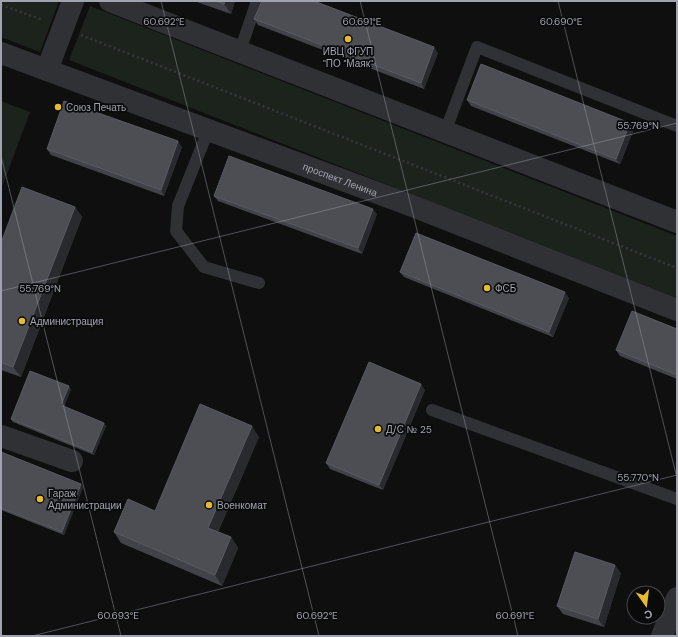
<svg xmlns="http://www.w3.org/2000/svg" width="678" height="637" font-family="'DM Sans',sans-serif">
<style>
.green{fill:#1c231d}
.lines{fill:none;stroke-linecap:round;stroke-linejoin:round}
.path{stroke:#36373c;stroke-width:2.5;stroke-dasharray:2 3;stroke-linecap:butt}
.service{stroke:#303135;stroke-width:12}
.minor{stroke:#303135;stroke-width:22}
.tertiary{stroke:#303135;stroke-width:22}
.wall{fill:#424348}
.shaded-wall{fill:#292a2d}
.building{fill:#4c4e53;stroke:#5a5b62}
.ticks{fill:none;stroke:#a1a4b0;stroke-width:1;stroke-opacity:0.45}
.poi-dot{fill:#e6ba31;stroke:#0a0a0b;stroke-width:1.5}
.labels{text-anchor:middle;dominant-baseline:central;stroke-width:3.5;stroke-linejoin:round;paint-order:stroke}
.poi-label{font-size:10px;fill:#a1a4b0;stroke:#0a0a0b;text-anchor:start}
.street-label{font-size:10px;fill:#a1a4b0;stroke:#0a0a0b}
.ticks-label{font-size:10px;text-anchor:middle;fill:#a1a4b0;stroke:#0a0a0b;stroke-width:3.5;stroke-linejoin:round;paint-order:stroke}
</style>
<rect width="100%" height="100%" fill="#0f0f10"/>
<!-- green -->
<path class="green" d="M1,1H59L40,52L1,37Z
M90,6L677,236V298L69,60Z
M1,101L30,112L1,190Z"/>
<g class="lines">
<!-- path -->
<path class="path" d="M1,5L43,20
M81,35L677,268"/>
<!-- service -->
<path class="service" d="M240,51L257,1
M208,131L178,206L176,231L204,267L259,283
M445,132L477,47L677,126
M432,410L677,499"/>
<!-- minor -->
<path class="minor" d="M47,70L73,1
M1,436L72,461
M662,636L677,598"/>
<!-- tertiary -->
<g class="tertiary">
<path d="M110,1L677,222"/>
<path id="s1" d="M1,53L415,207L677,310"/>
</g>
</g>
<!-- wall -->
<path class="wall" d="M194,1H235L231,14Z
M254,19L438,53L424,89L258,25Z
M467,100L634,129L620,164L471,106Z
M182,147L164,196L51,155L47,149Z
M214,196L377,214L362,254L218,201Z
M75,207L82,217L21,377L1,370V243Z
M400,272L569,298L553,337L404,277Z
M677,329V379L620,356L616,350Z
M71,389L64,407L106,426L94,455L13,422L11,419Z
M425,390L383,490L330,469L326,463Z
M259,437L218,532L231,537L238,548L222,586L121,543L114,532L155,511Z
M1,452L83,487L64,535L1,510Z
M621,573L604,627L563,614L557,606Z"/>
<!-- shaded-wall -->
<path class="shaded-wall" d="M225,1H235L231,14L224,4Z
M434,47L438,53L424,89L421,83Z
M630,123L634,129L620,164L616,159Z
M178,141L182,147L164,196L161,190Z
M75,207L82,217L21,377L13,367Z
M373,209L377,214L362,254L358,248Z
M565,292L569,298L553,337L549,332Z
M421,384L425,390L383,490L379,485Z
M69,386L71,389L63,408L61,405Z
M104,423L106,426L94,455L92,452Z
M252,426L259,437L215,538L208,528Z
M81,484L83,487L64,535L62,532Z
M231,537L238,548L222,586L215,575Z
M615,565L621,573L604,627L598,619Z"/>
<!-- building -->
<path class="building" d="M216,1H225L224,4Z
M262,1H314L434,47L421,83L254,19Z
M481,64L630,123L616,159L467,100Z
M64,101L178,141L161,190L47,149Z
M229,156L373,209L358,248L214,196Z
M22,187L75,207L13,367L1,362V243Z
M416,233L565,292L549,332L400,272Z
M632,311L677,329V375L616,350Z
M369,362L421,384L379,485L326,463Z
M30,371L69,386L61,405L104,423L92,452L11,419Z
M200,404L252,426L208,528L231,537L215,575L114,532L128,499L155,511Z
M1,452L81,484L62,532L1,508Z
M575,552L615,565L598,619L557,606Z"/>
<!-- ticks -->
<path class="ticks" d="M161,1L319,636M360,1L518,636M558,1L677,478M1,156L121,636M1,291L677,123M32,636L677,475"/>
<!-- markers -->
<g class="poi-dot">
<circle cx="348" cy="39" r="4"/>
<circle cx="58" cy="107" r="4"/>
<circle cx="487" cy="288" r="4"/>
<circle cx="22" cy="321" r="4"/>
<circle cx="378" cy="429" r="4"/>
<circle cx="40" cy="499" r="4"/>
<circle cx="209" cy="505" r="4"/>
</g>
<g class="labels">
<!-- poi labels -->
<g class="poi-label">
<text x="348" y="51" text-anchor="middle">ИВЦ ФГУП<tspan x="348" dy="12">"ПО "Маяк"</tspan></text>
<text x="66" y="107">Союз Печать</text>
<text x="495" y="288">ФСБ</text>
<text x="30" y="321">Администрация</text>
<text x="386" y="429">Д/С № 25</text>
<text x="48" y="493">Гараж<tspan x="48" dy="12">Администрации</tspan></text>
<text x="217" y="505">Военкомат</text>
</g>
<!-- street labels -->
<g class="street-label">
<text stroke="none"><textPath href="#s1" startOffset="362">проспект Ленина</textPath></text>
</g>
</g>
<g class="ticks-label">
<text x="164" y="25">60.692°E</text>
<text x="362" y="25">60.691°E</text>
<text x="561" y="25">60.690°E</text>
<text x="638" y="129">55.769°N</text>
<text x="40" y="292">55.769°N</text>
<text x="638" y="481">55.770°N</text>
<text x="118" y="619">60.693°E</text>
<text x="317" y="619">60.692°E</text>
<text x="515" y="619">60.691°E</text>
</g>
<!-- border -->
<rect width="678" height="637" fill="none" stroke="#a1a4b0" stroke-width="4"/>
<!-- north arrow -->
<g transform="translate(646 605) rotate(166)"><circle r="19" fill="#0a0a0b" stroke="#46484d"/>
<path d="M0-3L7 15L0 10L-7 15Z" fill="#e6ba31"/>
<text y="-6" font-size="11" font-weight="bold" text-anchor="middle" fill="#a1a4b0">С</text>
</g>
</svg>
